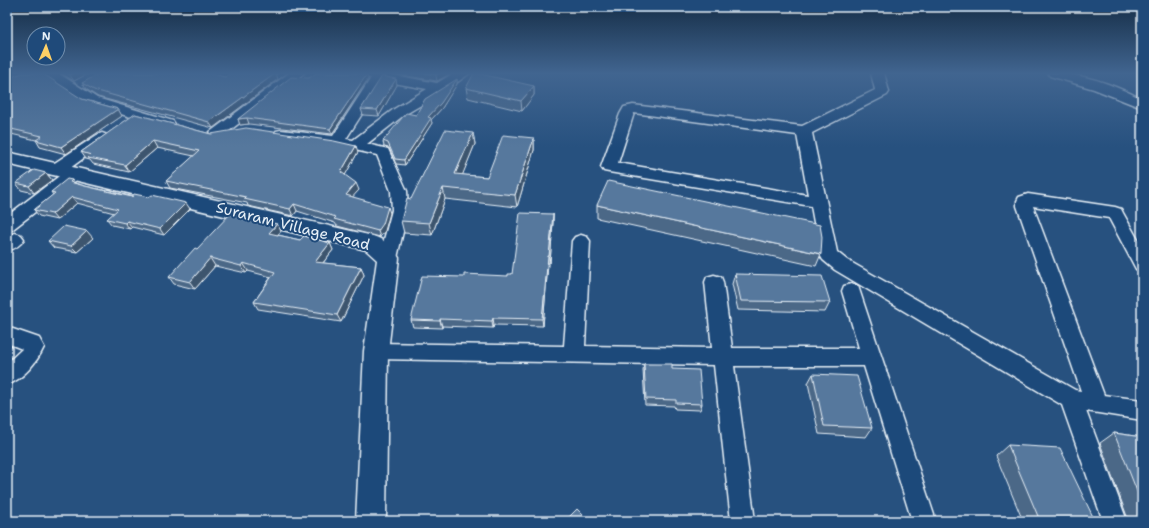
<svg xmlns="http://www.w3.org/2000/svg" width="1149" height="528" font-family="'Shantell Sans',sans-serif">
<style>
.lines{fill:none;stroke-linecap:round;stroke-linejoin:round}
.minor-casing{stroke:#e8f1f8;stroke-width:3}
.major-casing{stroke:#e8f1f8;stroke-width:3}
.minor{fill:#1f4a7a;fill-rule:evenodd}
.major{fill:#1f4a7a;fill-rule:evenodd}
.wall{fill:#4b6787;stroke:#e8f1f8}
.shaded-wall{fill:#3d546e;stroke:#e8f1f8}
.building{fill:#57789d;stroke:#e8f1f8}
.labels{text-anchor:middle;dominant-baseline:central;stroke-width:4;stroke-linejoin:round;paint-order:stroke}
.street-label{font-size:15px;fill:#e8f1f8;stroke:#1f4a7a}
</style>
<rect width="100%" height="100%" fill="#27517f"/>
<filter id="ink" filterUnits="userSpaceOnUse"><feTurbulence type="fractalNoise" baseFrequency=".025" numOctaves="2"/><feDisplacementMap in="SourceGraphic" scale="8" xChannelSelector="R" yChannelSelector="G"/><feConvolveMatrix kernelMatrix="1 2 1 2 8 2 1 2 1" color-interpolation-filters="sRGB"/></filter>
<g filter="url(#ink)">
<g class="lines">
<defs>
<path id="minor" d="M42,73H58L97,98L173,121L175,124L173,127L168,128L87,104Z
M289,73H304L220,138L215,139L210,138L208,135L210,132Z
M356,73H383L437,83L454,73H470L445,91L404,115L367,144L388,149L407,191L408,210L397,258L394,263L388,265L382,263L379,258L392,210L391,191L377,155L337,146L281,138L276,137L274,134L276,131L281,130L333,136L371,78L358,76ZM383,81L427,89L394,109L353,140L346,139Z
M871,73H884L889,92L887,95L812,133L837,252L847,260L1075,390L1081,391L1017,206V201L1019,197L1028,194L1115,207L1121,209L1123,213L1142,247V271L1136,269L1109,218L1033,206L1104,395L1142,400V420L1086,411L1127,521H1103L1062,405L835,270L823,260L820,255L811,206L609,172L604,171L601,167L620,114L624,107L633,105L802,126L875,90ZM634,113L797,135L808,195L618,163Z
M1048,73C1080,72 1113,84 1142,99V108L1094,89L1050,76Z
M102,133L107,135L109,138L107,141L62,174L56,175L50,174L48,170L50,166L97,135Z
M73,169L79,170L81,174L79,178L13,229L7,231V216L67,170Z
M15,233L21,235L24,239C20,246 14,249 7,251V236Z
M581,235L587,237L590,241L585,346L712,348L705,282L707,277L714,275L721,277L723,282L732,348H859L842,291L844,286L851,284L858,286L936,521H912L864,366H734L755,521H731L714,365L376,359L369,357L366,351L369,345L376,343L564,346L572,241L575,237Z
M7,327L39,338L44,347C37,362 23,379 7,385V363L22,349L7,343Z"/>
<path id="major" d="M7,152L373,236C384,239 393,248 399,258L388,351L386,521H356L364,351L377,260L366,250L7,164Z"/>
</defs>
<!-- minor casing -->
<use href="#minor" class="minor-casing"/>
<!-- major casing -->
<use href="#major" class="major-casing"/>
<!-- minor -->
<use href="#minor" class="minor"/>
<!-- major -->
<use href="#major" class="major"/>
</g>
<!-- wall -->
<path class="wall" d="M61,73H89L74,81Z
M390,73H451L437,81Z
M225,77L278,79L213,128L98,97L86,89L82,83Z
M309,78L368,79L332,134L249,124L240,125L238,119Z
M7,79L82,99L118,109L122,116L66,154L40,147L36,140L7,133Z
M457,79V84L442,108L431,120L432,123L405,165L396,164L389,148L384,147L383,141L416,115Z
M397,85L379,116L363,115L361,109Z
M534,86V95L522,111L468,98L466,88Z
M135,114L211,134L358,152L345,175L359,190L352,197L390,213L385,231L380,237L337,226L335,223L297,211L293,216L248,206L247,203L170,188L166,181L194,156L157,148L129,172L93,164L90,160L86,159L81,152Z
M473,133L475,144L462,175L487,177L534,138V150L517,207L445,199L432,235L404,233L401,221L411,199Z
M46,173L52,180L34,193L21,190L16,183Z
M72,180L74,183L85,186L190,209L164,235L132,227L130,229L112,225L107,219L114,213L77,203L57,220L39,216L34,210L53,195L51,192Z
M597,205L821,254L816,266L597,218Z
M553,214V222L550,263H548L543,326L494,325L493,328L442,326V328L413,327L411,320L512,274Z
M277,224L281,231L278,235L300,240L330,243L333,250L323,263L361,267L364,275L341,322L258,309L254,302L271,277L248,271L246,273L215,266L195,289L174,284L169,277L197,249Z
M93,238L77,252L54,248L48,241Z
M735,274L830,302L825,312L738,310L732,284Z
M644,364L672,369L702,404L700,410L675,409L674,406L645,405L643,370Z
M813,374L872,428L866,437L819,434L808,383Z
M1114,433L1142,437V521H1125L1128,519L1100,443Z
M1008,445L1095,521H1023L996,456Z"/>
<!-- shaded-wall -->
<path class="shaded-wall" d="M7,73H12L7,75Z
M74,73H89L74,81L70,75Z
M276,73L278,79L213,128L209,122Z
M439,73H451L437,81L436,75Z
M367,74L368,79L332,134L330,129Z
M396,79L397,85L379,116L377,110Z
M457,79V84L442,108L431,120L432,123L405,165L404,160L428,117Z
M534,86V95L522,111L521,101Z
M118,109L122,116L66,154L61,147Z
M247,118L249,124L240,125L238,119Z
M473,133L475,144L458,186L455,174Z
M534,138V150L517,207L515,195Z
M153,141L157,148L129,172L125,165Z
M356,146L358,152L343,179L341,172Z
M46,173L52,180L34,193L29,186Z
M356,183L359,190L348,202L346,195Z
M443,188L445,199L432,235L429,223Z
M72,197L77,203L57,220L52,214Z
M186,203L190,209L164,235L160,229Z
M294,204L297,211L293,216L290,209Z
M388,207L390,213L385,231L380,237L378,231Z
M553,214V222L550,263L549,256Z
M127,221L132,227L130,229L125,223Z
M277,224L281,231L273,240L269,233Z
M87,231L93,238L77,252L71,246Z
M330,243L333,250L318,269L315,262Z
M548,256V263L543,326L542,319Z
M210,258L215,266L195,289L190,282Z
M243,263L248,271L246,273L241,266Z
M361,267L364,275L341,322L337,315Z
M493,318L494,325L493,328L492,321Z
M440,319L442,326V328L440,321Z"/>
<!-- building -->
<path class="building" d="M22,73H42L82,99L118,109L61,147L36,140L42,136L7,128V79Z
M66,73H74L70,75Z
M100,73H209L225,77L231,73H276L209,122L94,90L82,83Z
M316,73H362L367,74L330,129L247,118L238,119L291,77L309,78Z
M425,73H439L436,75Z
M474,73H476L534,86L521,101L466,88Z
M382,76L396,79L377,110L361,109Z
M457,79L441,103L428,117L431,118L404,160L395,159L388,143L383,141L406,113L416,115L425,99Z
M135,114L211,134L246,128L334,141L356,146L341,172L356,183L346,195L388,207L383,224L378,231L334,219L336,217L294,204L290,209L244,199L246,197L166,181L199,151L153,141L125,165L88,158L91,155L81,152Z
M445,130L473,133L455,174L487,177L503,135L534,138L515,195L443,188L429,223L401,221L407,198L411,199Z
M34,170L46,173L29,186L16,183Z
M67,179L72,180L70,182L85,186L132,197L134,194L149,197L152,195L186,203L160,229L127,221L125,223L107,219L118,209L72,197L52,214L34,210L55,193L51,192Z
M608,181L820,225L822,237L821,254L597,205Z
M231,213L277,224L269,233L300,240L304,236L330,243L315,262L361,267L337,315L254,302L275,272L243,263L241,266L210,258L190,282L169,277L195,248L197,249Z
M520,213L553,214L549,256H548L542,319L493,318L492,321L440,319V321L411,320L422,276L464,277V274L508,276V274H512Z
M64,226L87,231L71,246L48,241Z
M735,274L822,276L830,302L741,301Z
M644,364H672V369L699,370L702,404L676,403V400L646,399Z
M813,374L857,376L872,428L824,426Z
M1114,433L1142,437V504Z
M1008,445L1060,448L1095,521H1040Z
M577,509L589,521H565Z
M1138,513H1142V521H1141Z"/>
</g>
<!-- sky -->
<linearGradient id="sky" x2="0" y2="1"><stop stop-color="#152d46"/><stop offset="0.5" stop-color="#416590"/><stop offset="1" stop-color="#416590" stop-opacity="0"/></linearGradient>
<rect width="1149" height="147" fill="url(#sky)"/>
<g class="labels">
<!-- street labels -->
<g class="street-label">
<text transform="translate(293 226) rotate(14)">Suraram Village Road</text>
</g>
</g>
<!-- margin -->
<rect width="1149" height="528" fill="none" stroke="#1f4a7a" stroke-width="24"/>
<rect x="12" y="12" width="1125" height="504" fill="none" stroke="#e8f1f8" stroke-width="1.5" filter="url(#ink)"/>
<!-- north arrow -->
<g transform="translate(46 46) rotate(2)"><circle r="19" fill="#1f4a7a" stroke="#6f8dac"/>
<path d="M0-3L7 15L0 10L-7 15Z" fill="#ffd166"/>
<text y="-6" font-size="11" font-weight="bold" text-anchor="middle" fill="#e8f1f8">N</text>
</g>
</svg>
